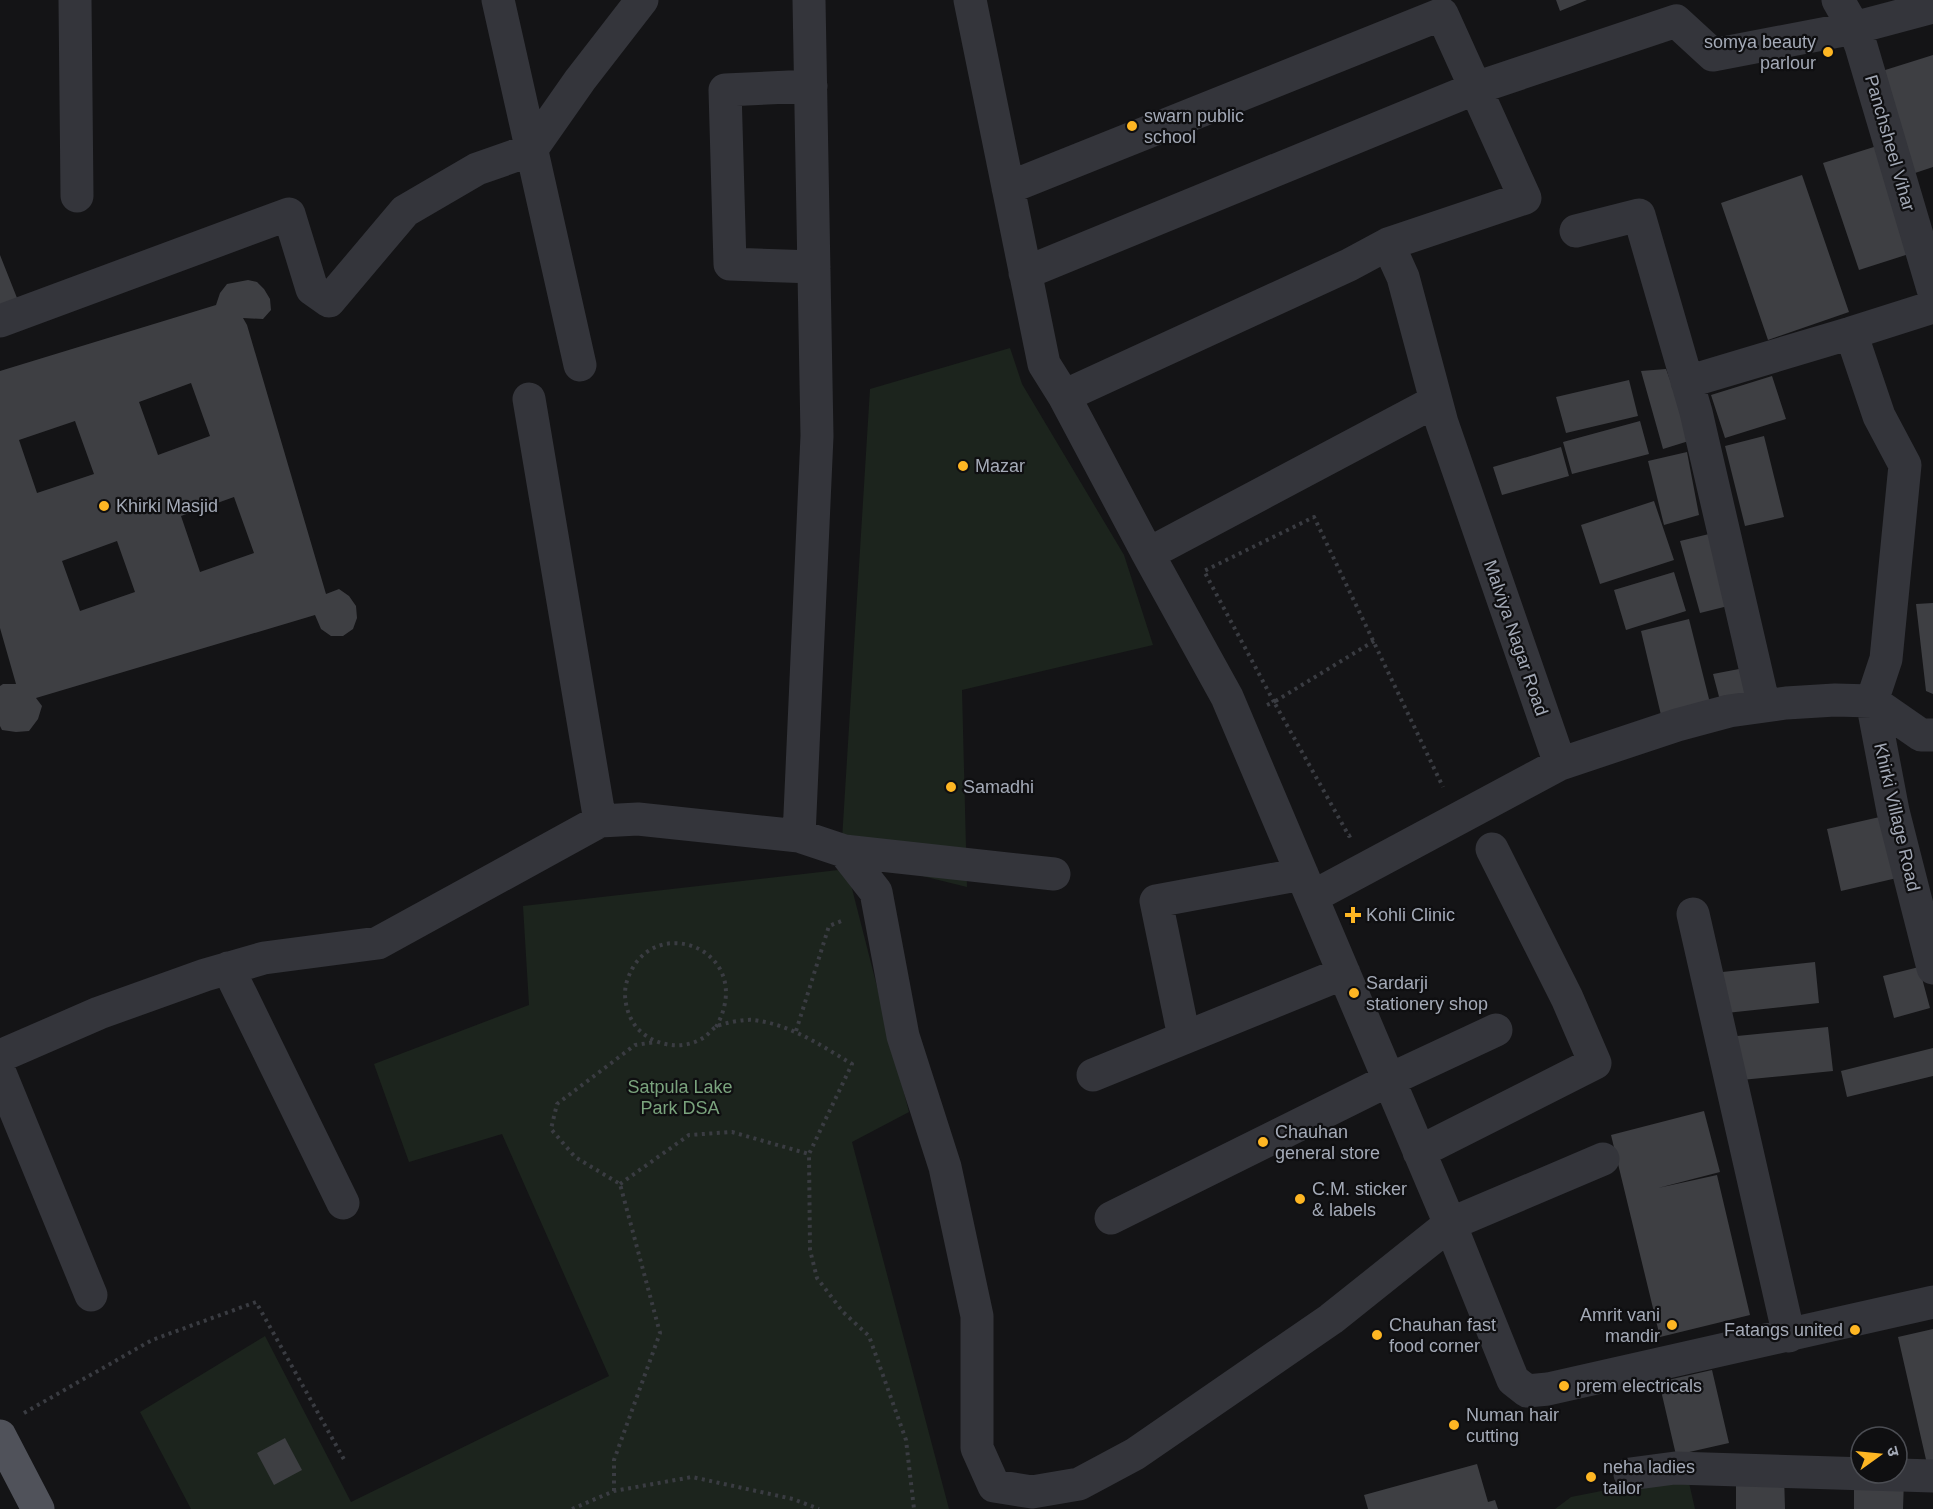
<svg xmlns="http://www.w3.org/2000/svg" width="1933" height="1509" font-family="Helvetica,'Noto Sans Devanagari',sans-serif">
<style>
.green{fill:#1c241d}
.building{fill:#3e3f43;fill-rule:evenodd}
.lines{fill:none;stroke-linecap:round;stroke-linejoin:round}
.path{stroke:#3a3c42;stroke-width:4;stroke-dasharray:3 4.5;stroke-linecap:butt}
.minor{stroke:#34353b;stroke-width:33}
.major{stroke:#50525a;stroke-width:33}
.poi-dot{fill:#feb623;stroke:#0f0f11;stroke-width:2}
.labels{text-anchor:middle;dominant-baseline:central;stroke-width:4.5;stroke-linejoin:round;paint-order:stroke}
.poi-label{font-size:18px;fill:#a4aab7;stroke:#0f0f11;text-anchor:start}
.street-label{font-size:18px;fill:#a4aab7;stroke:#0f0f11}
.park-label{font-size:18px;fill:#7aa37d;stroke:#0f0f11}
</style>
<rect width="100%" height="100%" fill="#141416"/>
<!-- green -->
<path class="green" d="M1010,348L1022,384L1124,555L1153,645L962,690L967,887L841,856L870,389Z
M847,869L909,1112L852,1142L949,1509H191L140,1412L265,1336L351,1502L609,1376L502,1134L409,1162L374,1064L529,1005L523,906Z
M1687,1474L1695,1509H1555L1571,1497Z"/>
<!-- building -->
<path class="building" d="M1556,0H1587L1560,11Z
M1933,55V167L1915,173L1882,71Z
M1877,146L1912,253L1859,270L1823,163Z
M1802,175L1849,312L1768,340L1721,203Z
M0,255L19,303L0,310Z
M248,280L257,282L264,289L270,299L271,310L263,319L243,318L247,325L326,594L339,589L349,596L356,606L357,618L353,629L343,636H331L321,629L315,615L36,698L42,706L38,719L29,731L16,732L2,730L0,726V686L3,684H16L0,628V371L216,305L220,293L227,284ZM191,383L210,436L158,455L139,402ZM75,421L94,474L37,493L19,440ZM234,497L254,553L200,572L181,516ZM117,541L135,592L80,611L62,561Z
M1666,369L1692,440L1663,449L1641,371Z
M1772,376L1786,419L1725,438L1711,395Z
M1629,380L1638,416L1566,433L1556,397Z
M1640,421L1649,454L1572,474L1563,442Z
M1764,436L1784,517L1745,526L1725,446Z
M1561,447L1569,476L1502,495L1493,467Z
M1687,452L1699,515L1664,525L1648,461Z
M1654,501L1674,560L1600,584L1581,525Z
M1709,534L1728,606L1700,613L1680,541Z
M1674,572L1686,611L1626,630L1614,590Z
M1933,603V694L1926,691L1916,604Z
M1689,619L1710,703L1661,715L1641,631Z
M1739,669L1748,701L1722,708L1713,674Z
M1884,816L1897,878L1841,891L1827,829Z
M1815,962L1819,1003L1717,1014L1713,973Z
M1919,967L1930,1008L1894,1018L1883,976Z
M1828,1027L1833,1071L1731,1081L1727,1037Z
M1933,1048V1076L1847,1097L1841,1071Z
M1704,1111L1720,1172L1658,1188L1717,1175L1750,1315L1660,1337L1611,1135Z
M1933,1329V1463L1927,1464L1898,1337Z
M1712,1370L1729,1443L1676,1455L1659,1382Z
M285,1438L302,1470L274,1485L257,1453Z
M1477,1464L1488,1502L1495,1500L1498,1509H1368L1364,1495Z
M1784,1474L1785,1509H1736V1475Z
M1854,1478L1904,1479L1903,1509H1854Z"/>
<g class="lines">
<!-- path -->
<path class="path" d="M1267,705L1274,702L1204,571L1314,517L1443,787
M1351,835L1349,836L1274,702L1374,641
M716,1027C759,950 650,908 627,981C622,996 627,1016 637,1028C654,1046 682,1051 703,1038C708,1035 712,1029 717,1026C725,1023 744,1019 753,1020C790,1024 822,1046 852,1064L809,1154L810,1250L817,1278L843,1312L869,1336L906,1440L914,1509
M796,1031L829,926L844,920
M620,1184L689,1135L732,1132L809,1154
M24,1413L152,1340L256,1302L346,1463
M614,1491V1460L660,1333L620,1184L575,1157L551,1129L557,1104L635,1045L656,1042
M572,1509L614,1491L692,1477L793,1499L819,1509"/>
<!-- minor -->
<path class="minor" d="M75,0L77,196
M498,0L580,365
M970,0L1044,364L1064,396L1148,554L1227,697L1450,1224L1513,1380L1527,1391L1548,1389L1933,1302
M1838,0L1854,28L1861,46L1933,289
M811,86L725,90L730,264L814,267
M1008,188L1442,14L1525,198L1388,244L1349,265L1064,396
M1576,231L1639,215L1696,412L1764,706
M1388,244L1403,277L1442,423L1560,764
M1025,273L1476,88L1676,21L1713,55L1854,28L1933,7
M0,321L289,214L312,289L329,301L405,211L477,169L531,150L580,80L642,0
M1851,333L1933,307
M1687,382L1851,333L1879,416L1905,465L1886,659L1872,701L1893,811L1933,968
M529,399L600,821
M1148,554L1436,401
M799,836L817,436L809,0
M844,851L876,892L903,1036L945,1167L977,1316V1448L994,1486L1032,1492L1079,1484L1135,1454L1331,1319L1450,1224L1603,1159
M1312,897L1560,764L1677,725L1729,711L1786,703L1835,700L1872,701L1921,735H1933
M1693,914L1789,1336
M228,968L343,1203
M1184,1037L1156,901L1302,874
M0,1056L99,1013L205,975L264,958L378,943L600,821L638,819L799,836L844,851L1054,874
M0,1073L91,1295
M1093,1075L1344,973
M1419,1152L1595,1063L1567,998L1492,849
M1111,1218L1389,1080L1496,1030
M1630,1474L1675,1468L1933,1476"/>
<!-- major -->
<path class="major" d="M0,1436L38,1509"/>
</g>
<!-- markers -->
<g class="poi-dot">
<circle cx="1828" cy="52" r="6"/>
<circle cx="1132" cy="126" r="6"/>
<circle cx="963" cy="466" r="6"/>
<circle cx="104" cy="506" r="6"/>
<circle cx="951" cy="787" r="6"/>
<path d="M1350 906h6v6h6v6h-6v6h-6v-6h-6v-6h6z"/>
<circle cx="1354" cy="993" r="6"/>
<circle cx="1263" cy="1142" r="6"/>
<circle cx="1300" cy="1199" r="6"/>
<circle cx="1672" cy="1325" r="6"/>
<circle cx="1855" cy="1330" r="6"/>
<circle cx="1377" cy="1335" r="6"/>
<circle cx="1564" cy="1386" r="6"/>
<circle cx="1454" cy="1425" r="6"/>
<circle cx="1591" cy="1477" r="6"/>
</g>
<g class="labels">
<!-- poi labels -->
<g class="poi-label">
<text x="1816" y="42" text-anchor="end">somya beauty<tspan x="1816" dy="21">parlour</tspan></text>
<text x="1144" y="116">swarn public<tspan x="1144" dy="21">school</tspan></text>
<text x="975" y="466">Mazar</text>
<text x="116" y="506">Khirki Masjid</text>
<text x="963" y="787">Samadhi</text>
<text x="1366" y="915">Kohli Clinic</text>
<text x="1366" y="983">Sardarji<tspan x="1366" dy="21">stationery shop</tspan></text>
<text x="1275" y="1132">Chauhan<tspan x="1275" dy="21">general store</tspan></text>
<text x="1312" y="1189">C.M. sticker<tspan x="1312" dy="21">&amp; labels</tspan></text>
<text x="1660" y="1315" text-anchor="end">Amrit vani<tspan x="1660" dy="21">mandir</tspan></text>
<text x="1389" y="1325">Chauhan fast<tspan x="1389" dy="21">food corner</tspan></text>
<text x="1843" y="1330" text-anchor="end">Fatangs united</text>
<text x="1576" y="1386">prem electricals</text>
<text x="1466" y="1415">Numan hair<tspan x="1466" dy="21">cutting</tspan></text>
<text x="1603" y="1467">neha ladies<tspan x="1603" dy="21">tailor</tspan></text>
</g>
<!-- street labels -->
<g class="street-label">
<text transform="translate(1890 143) rotate(74)">Panchsheel Vihar</text>
<text transform="translate(1516 638) rotate(71)">Malviya Nagar Road</text>
<text transform="translate(1897 817) rotate(77)">Khirki Village Road</text>
</g>
<!-- park labels -->
<g class="park-label">
<text x="680" y="1087">Satpula Lake<tspan x="680" dy="21">Park DSA</tspan></text>
</g>
</g>
<!-- north arrow -->
<g transform="translate(1879 1455) rotate(75)"><circle r="28" fill="#0f0f11" stroke="#4b4d53" stroke-width="1.5"/>
<path d="M0-4.5L10 22L0 15L-10 22Z" fill="#feb623"/>
<text y="-9" font-size="16" font-weight="bold" text-anchor="middle" fill="#a4aab7">उ</text>
</g>
</svg>
